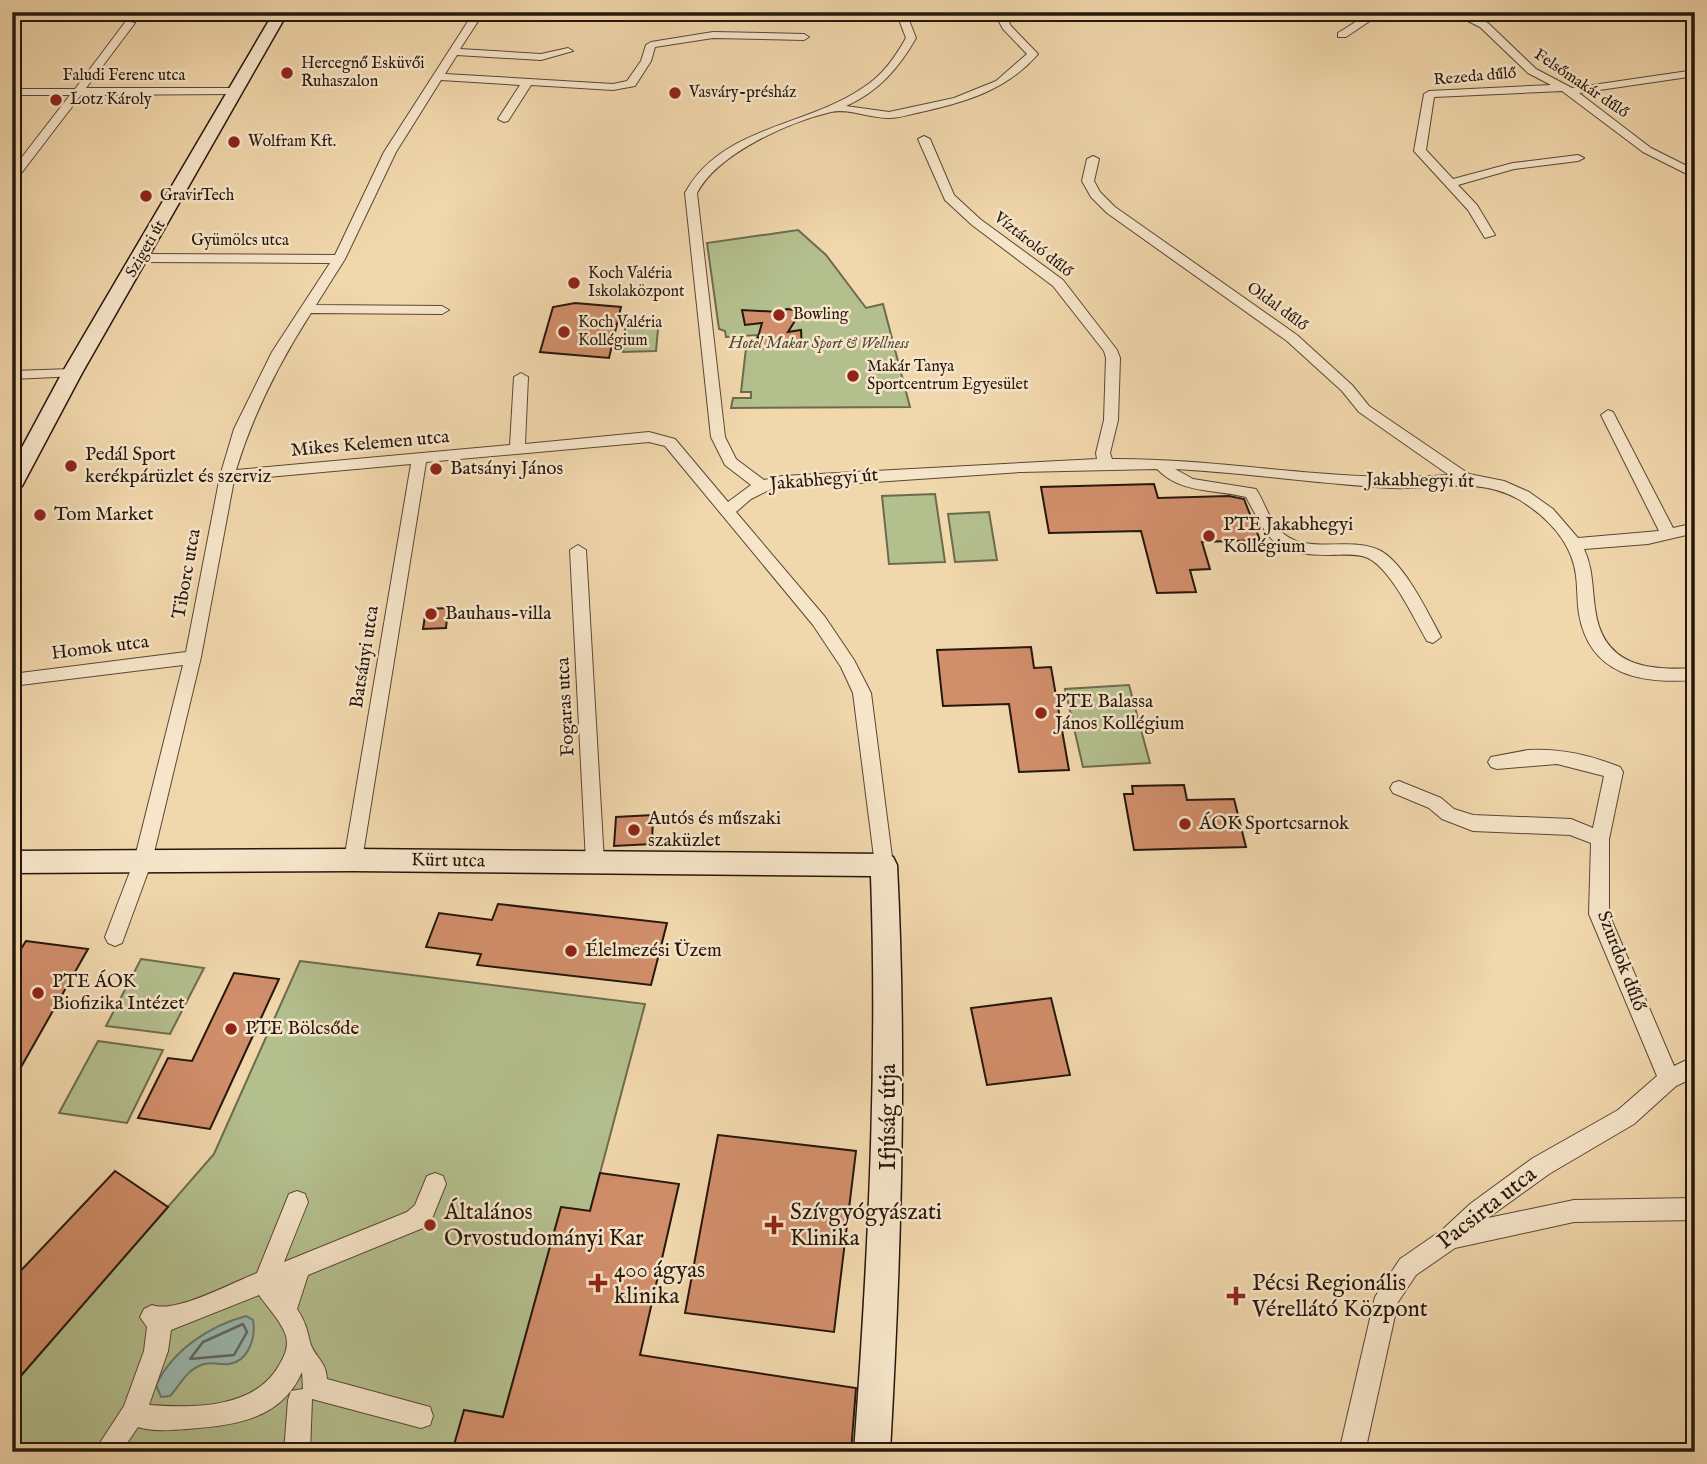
<svg xmlns="http://www.w3.org/2000/svg" width="1707" height="1464" font-family="'IM FELL English',serif">
<style>
.green{fill:#b4bf8e;stroke:#6d6b4e;stroke-width:2}
.water{fill:#9bb8b0;stroke:#6c786f;stroke-width:2}
.lines{fill:none;stroke-linecap:round;stroke-linejoin:round}
.shore{stroke:#60685e;stroke-width:2.5}
.building{fill:#d18e6b;stroke:#26170d;stroke-width:2}
.street-casing{stroke:#594735;stroke-width:2}
.secondary-casing{stroke:#26170d;stroke-width:3}
.street{fill:#f6e5c9;fill-rule:evenodd}
.secondary{fill:#f6e5c9;fill-rule:evenodd}
.poi-dot{fill:#8f2418;stroke:#f6e5c9;stroke-width:2.5}
.labels{text-anchor:middle;dominant-baseline:central;stroke-width:5;stroke-linejoin:round;paint-order:stroke}
.far-poi-label{font-size:16px;fill:#26170d;stroke:#f6e5c9;text-anchor:start}
.far-street-label{font-size:16px;fill:#26170d;stroke:#f6e5c9}
.far-park-label{font-size:16px;font-style:italic;fill:#514934;stroke:#f6e5c9}
.street-label{font-size:19px;fill:#26170d;stroke:#f6e5c9}
.poi-label{font-size:19px;fill:#26170d;stroke:#f6e5c9;text-anchor:start}
.near-street-label{font-size:23px;fill:#26170d;stroke:#f6e5c9}
.near-poi-label{font-size:23px;fill:#26170d;stroke:#f6e5c9;text-anchor:start}
</style>
<rect width="100%" height="100%" fill="#f1d7ac"/>
<filter id="stains"><feTurbulence type="fractalNoise" baseFrequency=".00286" numOctaves="4"/><feColorMatrix values="0 0 0 0 .2 0 0 0 0 .09 0 0 0 0 .02 0 0 0 .5 -.17"/></filter>
<radialGradient id="worn" r=".72"><stop offset=".6" stop-color="#630" stop-opacity="0"/><stop offset="1" stop-color="#630" stop-opacity=".3"/></radialGradient>
<!-- green -->
<path class="green" d="M798,230L826,255L866,308L883,304L910,407L731,408L733,398H751V392H741L746,348H754L758,335L726,337L725,331L719,329L707,243Z
M659,318L656,351L623,352L626,319Z
M935,494L945,562L889,564L882,496Z
M989,512L997,560L955,562L948,514Z
M1129,685L1150,763L1083,767L1065,689Z
M141,959L204,968L170,1034L106,1026Z
M300,961L645,1004L590,1211L561,1207L503,1417L465,1411L452,1452H12V1386L214,1154Z
M98,1041L163,1050L127,1123L59,1113Z"/>
<!-- water -->
<path class="water" d="M246,1316L253,1320C256,1337 249,1361 229,1364C219,1365 210,1361 201,1365C186,1371 180,1385 170,1396L161,1397L156,1385C173,1350 209,1326 246,1316Z"/>
<g class="lines">
<!-- shore -->
<path class="shore" d="M243,1324L247,1332L234,1355L190,1359L203,1342Z"/>
</g>
<!-- building -->
<path class="building" d="M575,303L621,307L609,358L540,352L553,307Z
M787,309L801,311L788,332L801,330L802,349L755,348L762,323L745,325L742,310L779,312Z
M1154,484L1158,498L1229,496L1244,499L1260,540L1202,542L1210,569L1190,570L1196,592L1157,593L1141,531L1049,533L1041,487Z
M448,608L446,628L423,629L426,609Z
M1031,647L1034,668L1051,667L1069,770L1019,772L1009,704L943,706L937,650Z
M1184,785L1187,800L1234,799L1246,847L1134,850L1124,794H1133L1132,786Z
M653,815L652,844L614,846L616,817Z
M498,904L667,923L651,985L477,965L481,954L426,947L439,913L492,920Z
M26,941L88,949L12,1083V963Z
M234,973L279,979L210,1129L138,1118L168,1058L192,1061Z
M1051,998L1070,1075L987,1085L971,1008Z
M718,1135L856,1151L834,1332L685,1313Z
M115,1171L168,1207L12,1386V1280Z
M600,1173L679,1184L640,1355L856,1388L851,1452H452L464,1410L503,1417L561,1207L590,1211Z"/>
<g class="lines">
<defs>
<path id="street" d="M474,12H484L460,49L541,54L568,48L573,51L541,60L457,55L445,74L613,84L627,81L641,61L646,45L651,42L713,32L804,34L809,37L804,40L713,38L655,47L651,61L635,86L613,90L531,85L508,121L504,122L498,119L520,85L441,80L396,152L345,259L316,305L442,306L449,310L442,314L311,313C279,363 253,414 236,470L510,445L514,377L521,373L528,377L525,444L649,432L675,439L728,502L751,485L725,465L711,437L685,193C721,126 807,127 864,87C883,75 895,57 906,38L896,12H906L916,38C899,68 878,92 846,106L889,112L954,98L996,81L1027,54L1003,29L994,12H1004L1011,26L1038,54C1007,90 966,102 921,112C911,114 900,118 890,118C871,119 849,108 831,112C789,122 718,153 697,193L725,437L736,459L764,480L782,476L1097,459L1096,453L1104,420L1106,358L1104,351L1053,286L972,225L945,200L918,139L924,136L930,139L954,195L980,219L1063,280L1117,350L1120,358L1118,420L1110,453L1112,459C1225,458 1337,484 1449,475L1359,412L1342,391L1287,341L1107,213L1091,197L1082,181L1087,159L1093,156L1099,159L1094,181L1100,192L1115,207L1297,335L1352,385L1369,406L1469,474L1504,481L1529,492L1553,509L1578,538L1659,531L1601,415L1608,410L1613,412L1673,528L1695,523V533L1648,544L1584,549C1593,568 1592,587 1595,608C1602,666 1647,671 1695,668V680C1642,684 1590,676 1579,614C1576,595 1579,575 1571,556C1562,532 1540,512 1518,499C1477,476 1436,490 1392,488C1320,484 1247,473 1175,469L1193,479L1256,489C1264,501 1268,517 1277,527C1301,558 1347,535 1379,550C1404,562 1428,613 1441,637L1433,643L1427,641C1414,619 1392,570 1368,558C1357,553 1342,555 1331,555C1273,555 1271,543 1246,497C1215,489 1181,494 1157,469L1020,472L771,489L751,499L736,512L825,617L854,660L871,693L893,865L891,871L884,873L877,871L875,865L853,693L841,667L813,625L665,446L649,442L426,462L362,860L360,866L353,868L346,866L344,860L411,464L234,480L201,657L152,861L122,943L115,946L108,943L105,937L134,861L183,665L12,686V674L186,652L220,476L234,429L272,352L330,263L141,262L135,258L141,254L335,255L384,152Z
M1175,12H1186L1176,19L1171,16Z
M1371,12H1383L1346,37H1338V33Z
M1450,12H1464L1488,23L1536,69L1572,88L1695,70V76L1579,93L1651,148L1695,170V178L1643,152L1562,91L1434,97L1426,150L1453,179L1513,163L1578,155L1584,158L1578,161L1514,169L1458,185L1477,205L1495,235L1485,238L1468,210L1414,151L1424,94L1429,91L1551,85L1528,73L1480,27Z
M1673,12H1685L1695,20V28Z
M126,21L135,23L86,88H235L240,91L235,94L81,95L16,180L12,181V170L70,95H12V89H75Z
M72,369L77,370V376L12,379V371Z
M578,545L586,550L604,862L602,868L595,870L588,868L586,862L570,550Z
M1528,750C1561,748 1590,755 1620,767L1623,772L1609,839V914L1674,1066L1695,1056V1077L1676,1086L1634,1124L1549,1174L1488,1218L1574,1200L1695,1198V1220L1574,1222L1455,1248L1416,1275L1398,1302L1365,1452H1339L1375,1297L1400,1259L1442,1230L1470,1204L1533,1158L1618,1110L1657,1076L1589,914L1591,843L1570,835L1473,831L1442,819L1429,808L1393,793L1390,788L1393,783L1399,781L1441,798L1454,809L1473,815L1571,819L1593,828L1604,776L1557,764L1497,769L1491,767L1488,762L1491,757Z
M435,1173L443,1176L446,1184L431,1221L423,1228L308,1275L297,1309C305,1321 307,1329 310,1342C314,1357 326,1360 327,1379L430,1407L433,1416L430,1425L421,1428L312,1399L310,1452H284L288,1400L291,1391L303,1389L302,1372C281,1420 233,1426 187,1429C171,1430 153,1432 138,1427L121,1452H94L124,1406L144,1351L147,1327L140,1317L144,1309L152,1305C175,1314 233,1282 257,1273L289,1194L297,1191L305,1194L308,1202L284,1262L407,1212L415,1205L427,1176ZM259,1295C267,1307 282,1322 286,1336C289,1348 284,1357 278,1367C253,1409 193,1408 149,1405L168,1351L171,1330Z"/>
<path id="secondary" d="M274,12H288L82,373L22,486L12,493V466L62,373Z
M353,849L884,854L893,857L897,865C907,1061 901,1256 890,1452H854C868,1260 878,1069 871,876L353,871L12,873V851Z"/>
</defs>
<!-- street casing -->
<use href="#street" class="street-casing"/>
<!-- secondary casing -->
<use href="#secondary" class="secondary-casing"/>
<!-- street -->
<use href="#street" class="street"/>
<!-- secondary -->
<use href="#secondary" class="secondary"/>
</g>
<!-- markers -->
<g class="poi-dot">
<circle cx="287" cy="73" r="7"/>
<circle cx="675" cy="93" r="7"/>
<circle cx="56" cy="100" r="7"/>
<circle cx="234" cy="142" r="7"/>
<circle cx="146" cy="196" r="7"/>
<circle cx="574" cy="283" r="7"/>
<circle cx="779" cy="315" r="7"/>
<circle cx="564" cy="332" r="7"/>
<circle cx="853" cy="376" r="7"/>
<circle cx="71" cy="466" r="7"/>
<circle cx="436" cy="469" r="7"/>
<circle cx="40" cy="515" r="7"/>
<circle cx="1209" cy="536" r="7"/>
<circle cx="431" cy="614" r="7"/>
<circle cx="1041" cy="713" r="7"/>
<circle cx="1185" cy="824" r="7"/>
<circle cx="634" cy="830" r="7"/>
<circle cx="571" cy="951" r="7"/>
<circle cx="38" cy="993" r="7"/>
<circle cx="231" cy="1029" r="7"/>
<circle cx="430" cy="1225" r="7"/>
<path d="M770.5 1214.5h7v7h7v7h-7v7h-7v-7h-7v-7h7z"/>
<path d="M594.5 1272.5h7v7h7v7h-7v7h-7v-7h-7v-7h7z"/>
<path d="M1232.5 1285.5h7v7h7v7h-7v7h-7v-7h-7v-7h7z"/>
</g>
<g class="labels">
<!-- far-poi labels -->
<g class="far-poi-label">
<text x="301" y="64">Hercegnő Esküvői<tspan x="301" dy="18">Ruhaszalon</tspan></text>
<text x="689" y="93">Vasváry-présház</text>
<text x="70" y="100">Lotz Károly</text>
<text x="248" y="142">Wolfram Kft.</text>
<text x="160" y="196">GravirTech</text>
<text x="588" y="274">Koch Valéria<tspan x="588" dy="18">Iskolaközpont</tspan></text>
<text x="793" y="315">Bowling</text>
<text x="578" y="323">Koch Valéria<tspan x="578" dy="18">Kollégium</tspan></text>
<text x="867" y="367">Makár Tanya<tspan x="867" dy="18">Sportcentrum Egyesület</tspan></text>
</g>
<!-- far-street labels -->
<g class="far-street-label">
<text x="124" y="76">Faludi Ferenc utca</text>
<text transform="translate(1475 77) rotate(-5)">Rezeda dűlő</text>
<text transform="translate(1581 84) rotate(34)">Felsőmakár dűlő</text>
<text x="240" y="241">Gyümölcs utca</text>
<text transform="translate(1033 245) rotate(38)">Víztároló dűlő</text>
<text transform="translate(146 249) rotate(-60)">Szigeti út</text>
<text transform="translate(1277 307) rotate(36)">Oldal dűlő</text>
</g>
<!-- far-park labels -->
<g class="far-park-label">
<text x="819" y="344">Hotel Makar Sport &amp; Wellness</text>
</g>
<!-- street labels -->
<g class="street-label">
<text transform="translate(370 444) rotate(-5)">Mikes Kelemen utca</text>
<text transform="translate(824 480) rotate(-5)">Jakabhegyi út</text>
<text transform="translate(1420 481) rotate(1)">Jakabhegyi út</text>
<text transform="translate(187 574) rotate(-80)">Tiborc utca</text>
<text transform="translate(100 648) rotate(-7)">Homok utca</text>
<text transform="translate(365 657) rotate(-81)">Batsányi utca</text>
<text transform="translate(566 707) rotate(-93)">Fogaras utca</text>
<text transform="translate(448 861) rotate(1)">Kürt utca</text>
<text transform="translate(1621 961) rotate(69)">Szurdok dűlő</text>
</g>
<!-- poi labels -->
<g class="poi-label">
<text x="85" y="455">Pedál Sport<tspan x="85" dy="22">kerékpárüzlet és szerviz</tspan></text>
<text x="450" y="469">Batsányi János</text>
<text x="54" y="515">Tom Market</text>
<text x="1223" y="525">PTE Jakabhegyi<tspan x="1223" dy="22">Kollégium</tspan></text>
<text x="445" y="614">Bauhaus-villa</text>
<text x="1055" y="702">PTE Balassa<tspan x="1055" dy="22">János Kollégium</tspan></text>
<text x="648" y="819">Autós és műszaki<tspan x="648" dy="22">szaküzlet</tspan></text>
<text x="1199" y="824">ÁOK Sportcsarnok</text>
<text x="585" y="951">Élelmezési Üzem</text>
<text x="52" y="982">PTE ÁOK<tspan x="52" dy="22">Biofizika Intézet</tspan></text>
<text x="245" y="1029">PTE Bölcsőde</text>
</g>
<!-- near-street labels -->
<g class="near-street-label">
<text transform="translate(888 1117) rotate(-90)">Ifjúság útja</text>
<text transform="translate(1487 1208) rotate(-38)">Pacsirta utca</text>
</g>
<!-- near-poi labels -->
<g class="near-poi-label">
<text x="444" y="1212">Általános<tspan x="444" dy="26">Orvostudományi Kar</tspan></text>
<text x="790" y="1212">Szívgyógyászati<tspan x="790" dy="26">Klinika</tspan></text>
<text x="614" y="1270">400 ágyas<tspan x="614" dy="26">klinika</tspan></text>
<text x="1252" y="1283">Pécsi Regionális<tspan x="1252" dy="26">Vérellátó Központ</tspan></text>
</g>
</g>
<!-- margin -->
<rect width="1707" height="1464" fill="none" stroke="#f1d7ac" stroke-width="42"/>
<rect x="14" y="14" width="1679" height="1436" fill="none" stroke="#26170d" stroke-width="3.5"/>
<rect x="21" y="21" width="1665" height="1422" fill="none" stroke="#26170d" stroke-width="2"/>
<rect width="100%" height="100%" filter="url(#stains)"/>
<rect width="100%" height="100%" fill="url(#worn)"/>
</svg>
